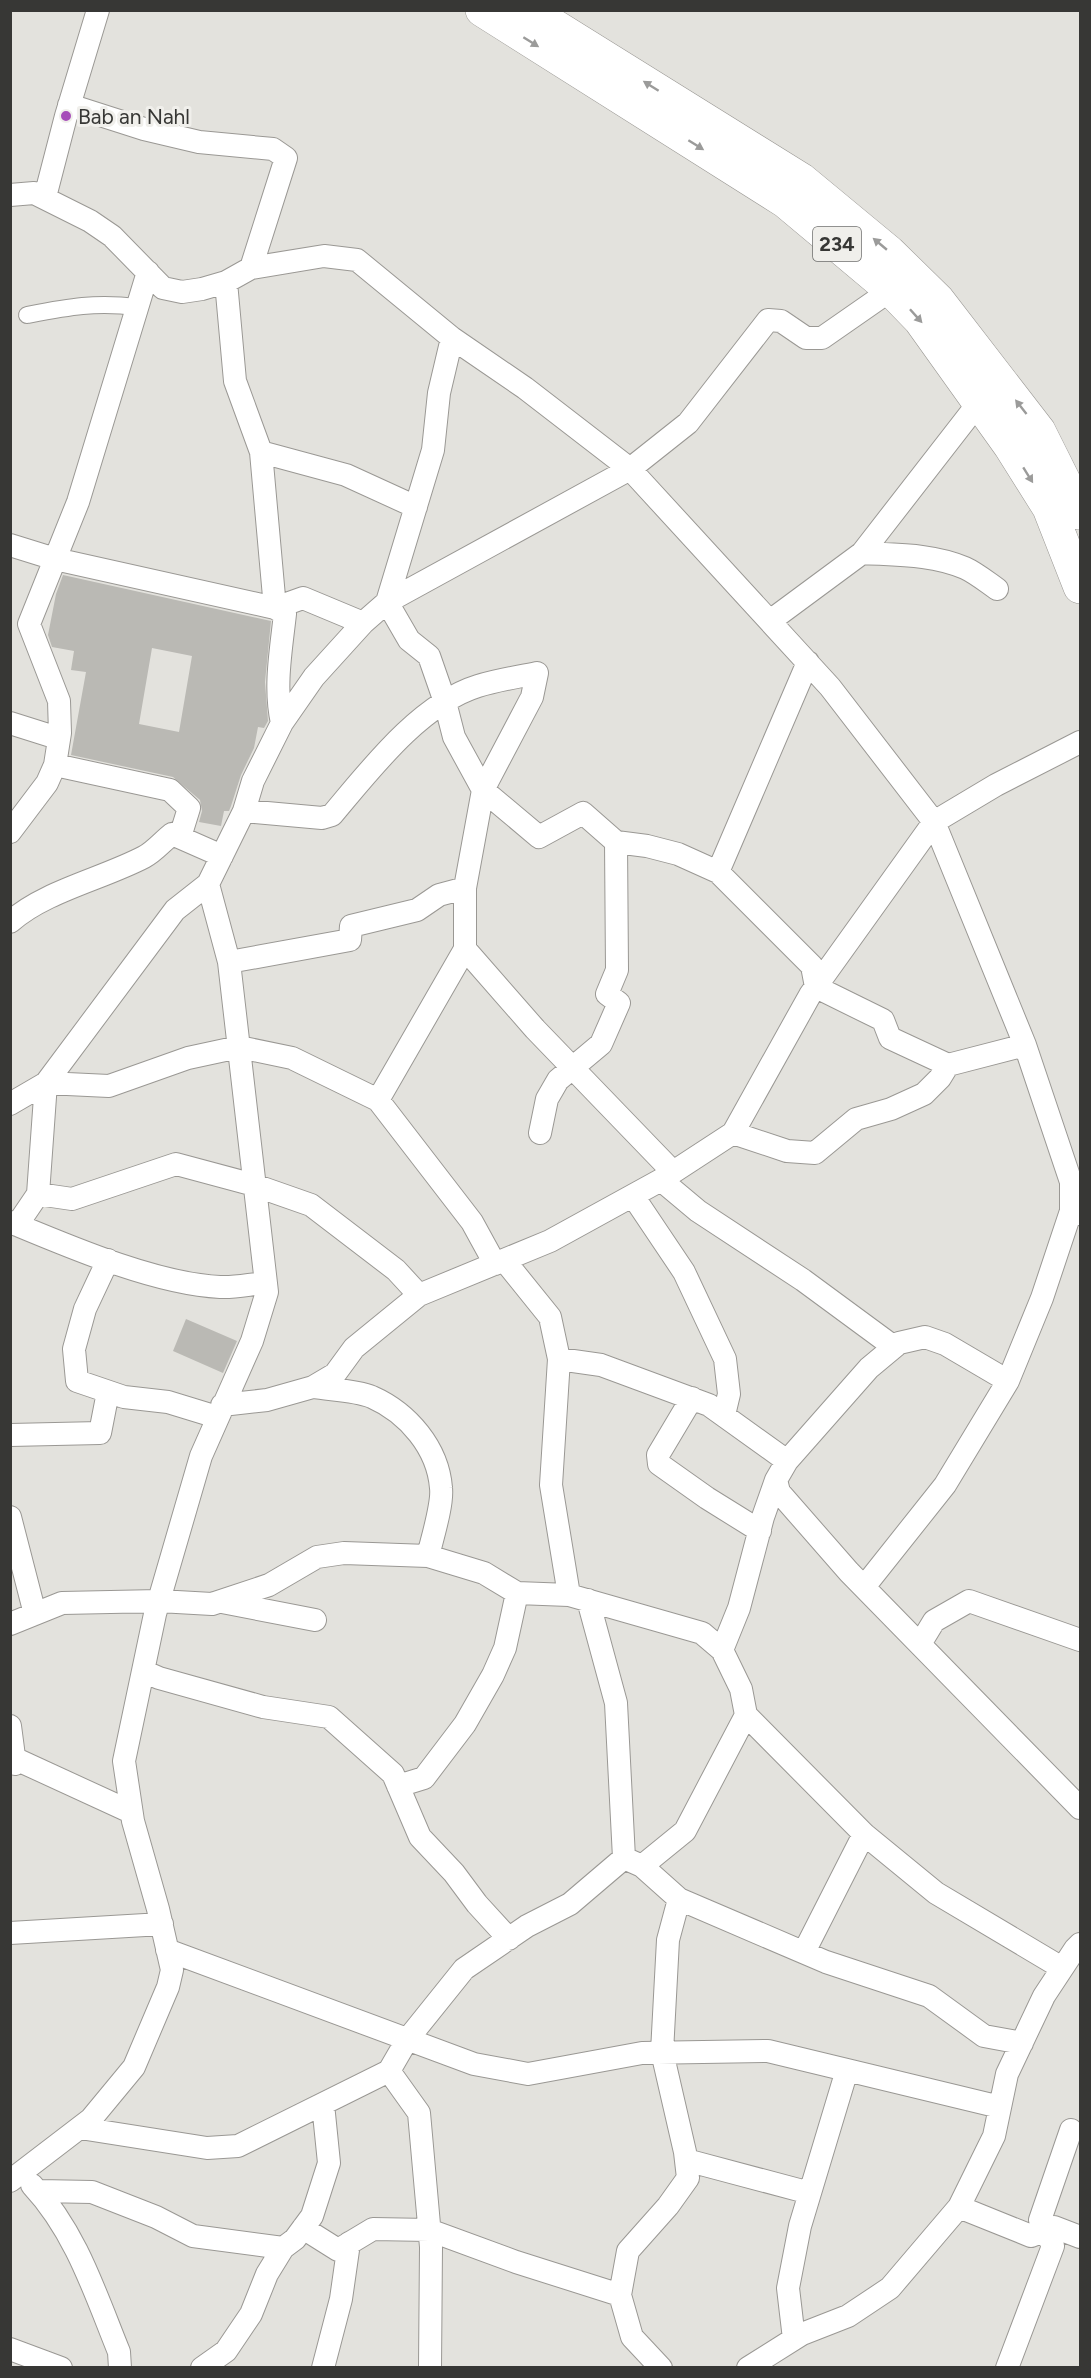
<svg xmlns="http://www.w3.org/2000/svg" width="1091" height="2378" font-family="Figtree,sans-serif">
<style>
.building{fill:#bab9b4;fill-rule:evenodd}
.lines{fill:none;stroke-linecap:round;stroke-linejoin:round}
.pedestrian-casing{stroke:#9a9894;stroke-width:18}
.minor-casing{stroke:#9a9894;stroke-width:24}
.primary-casing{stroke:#9a9894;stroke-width:34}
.pedestrian{stroke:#fff;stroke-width:16}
.minor{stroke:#fff;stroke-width:22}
.primary{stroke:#fff;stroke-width:33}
.oneway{fill:#9b9b9a}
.poi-dot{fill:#a64db9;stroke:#f0efeb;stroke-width:2}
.labels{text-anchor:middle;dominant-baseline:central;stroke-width:6;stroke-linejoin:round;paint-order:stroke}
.shield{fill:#f0efeb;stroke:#6e6e6c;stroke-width:1.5}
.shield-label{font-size:20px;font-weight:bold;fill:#373735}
.poi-label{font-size:21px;fill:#373735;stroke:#f0efeb;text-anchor:start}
</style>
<rect width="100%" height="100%" fill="#e3e2dd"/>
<!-- building -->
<path class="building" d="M63,575L271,621L265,682L268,721L264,728L258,727L254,748L241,775L231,806L229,811H224L221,826L199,822L202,811L200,800L173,777L71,755L86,672L71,670L74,651L52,647L48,635L56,594ZM152,648L192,656L179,732L139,724Z
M186,1319L237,1341L223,1373L173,1351Z"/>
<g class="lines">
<defs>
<path id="pedestrian" d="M27,315C69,307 94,302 137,307"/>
<path id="minor" d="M69,105L144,129L199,142L273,149L286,158L251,268
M10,195L34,193L90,221L112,236L163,288L182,292L202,289L226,282L251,268L324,256L357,260L452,338L525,388L630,469L830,687L934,822L1025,1045L1071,1182V1211L1080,1214
M45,197L66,116L98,10
M226,282L235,381L261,452L275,608
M261,452L346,475L416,507
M10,545L55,559L275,608L285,614C281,650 274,688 282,723
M862,553C896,555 933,554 965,568C976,573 987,582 997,589
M275,608L303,598L363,623
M770,621L862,553L980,401
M10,723L48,735L60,733
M55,765L170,790L189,808L180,837
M244,811L322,818L332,815C370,770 420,704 478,686C497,680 518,677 537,673L532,697L483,790L465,888V949L378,1100
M10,832L47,783L55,765L60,733L59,701L29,624L78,502L148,272
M616,842L583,813L539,837L483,790L454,737L445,702L429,656L409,640L387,602L630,469L688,423L768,320L781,321L806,338H822L891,290
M718,872L808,662
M10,922C45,891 102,879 144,857C154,852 163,841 172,834L222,856
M465,949L535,1029L673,1172
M229,962L350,940L351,926L417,910L439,895L465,888
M10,1104L46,1083L109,1086L188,1058L239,1047L292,1058L378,1100L472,1222L495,1264
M540,1133L547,1099L558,1080L601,1044L619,1003L607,994L617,970L616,842L647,846L678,854L718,872L812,966L816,987L883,1020L890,1038L948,1065
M733,1133L787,1151L815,1153L856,1119L891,1109L924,1094L940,1078L948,1065L1025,1045
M661,1180L698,1211L803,1280L894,1347
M38,1194L72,1199L176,1164L254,1185L311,1205L396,1270L419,1295
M633,1196L684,1272L725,1359L729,1394L724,1415
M10,1222C70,1247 156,1284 220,1287C235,1288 251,1284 266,1283
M17,1225L38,1194L46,1083L175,910L208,884L244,811L253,781L282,723L314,677L363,623L387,602L433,450L439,393L452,338
M108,1260L85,1309L74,1349L77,1381L124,1397L168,1402L217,1417
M504,1260L550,1317L559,1359L551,1485L569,1595
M559,1359L601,1365L709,1405L787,1461
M313,1387C331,1390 355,1390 372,1397C408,1413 438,1448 441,1488C443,1504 432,1539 428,1556
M692,1398L658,1455L659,1464L707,1498L760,1531
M222,1405L267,1400L313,1387L335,1374L354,1348L419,1295L550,1241L661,1180L733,1133L810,995L934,822L996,785L1080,742
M10,1435L100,1433L108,1392
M776,1480L779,1492L849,1572L1080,1808
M10,1517L35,1614
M864,1587L945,1485L1008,1381L1042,1298L1071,1211
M588,1600L616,1703L624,1858
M222,1602L315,1620
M10,1624L62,1603L159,1601L212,1604L269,1585L317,1557L344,1553L428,1556L484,1573L517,1593L569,1595L702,1633L722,1650L741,1689L746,1715L864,1834L936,1893L1062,1968
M920,1644L934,1621L969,1601L1080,1640
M722,1650L739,1608L763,1517L776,1480L787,1461L869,1368L899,1343L925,1337L945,1344L1008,1381
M143,1671L159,1678L263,1707L329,1717L393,1774L420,1837L454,1873L477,1904L509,1939
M10,1726L15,1764L20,1761L131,1812
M398,1786L424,1778L465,1724L493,1675L505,1648L517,1593
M642,1866L685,1831L746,1715
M10,1933L162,1924
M167,1950L474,2064L528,2074L642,2053L768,2051L1000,2107
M804,1952L864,1834
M389,2071L419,2113L431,2247L430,2368
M80,2128L207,2148L238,2146L389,2071L407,2040L464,1969L527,1926L570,1904L624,1858L642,1866L679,1899L826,1962L929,1996L984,2036L1022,2043
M686,2160L810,2193
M10,2181L91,2119L134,2067L168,1987L172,1970L158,1909L133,1821L124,1761L155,1614L201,1456L252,1341L267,1292L229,962L208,884
M32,2185C76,2232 95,2293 119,2352L120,2368
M39,2191L92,2192L156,2217L193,2236L283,2248
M959,2207L1031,2236L1054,2227L1080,2237
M303,2228L338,2250L373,2229L429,2230L516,2262L620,2295
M794,2339L788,2288L800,2226L847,2070
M10,2349L61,2368
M202,2368L226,2351L251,2314L267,2274L283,2248L295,2239L312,2216L329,2163L323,2104
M323,2368L341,2299L349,2243
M661,2368L632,2337L620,2295L628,2251L668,2206L688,2178L685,2152L662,2052L668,1940L679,1899
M748,2368L802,2334L848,2316L890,2288L959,2207L994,2136L1007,2074L1044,1996L1075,1949L1080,1944
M1007,2368L1053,2246L1040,2220L1071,2130"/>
<path id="primary" d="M482,10L786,202L891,290L920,320L1010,446L1049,508L1080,587
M529,10L802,180L889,252L938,300L1039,431L1080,513"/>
</defs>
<!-- pedestrian casing -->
<use href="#pedestrian" class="pedestrian-casing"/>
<!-- minor casing -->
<use href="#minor" class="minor-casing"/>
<!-- primary casing -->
<use href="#primary" class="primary-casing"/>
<!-- pedestrian -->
<use href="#pedestrian" class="pedestrian"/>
<!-- minor -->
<use href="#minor" class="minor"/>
<!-- primary -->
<use href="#primary" class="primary"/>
</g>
<!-- one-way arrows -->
<defs><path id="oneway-solid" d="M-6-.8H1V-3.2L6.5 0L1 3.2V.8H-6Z" transform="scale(1.5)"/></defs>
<g class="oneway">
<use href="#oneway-solid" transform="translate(531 42) rotate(32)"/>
<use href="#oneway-solid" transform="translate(651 86) rotate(-148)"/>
<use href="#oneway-solid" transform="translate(696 145) rotate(32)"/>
<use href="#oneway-solid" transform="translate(880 244) rotate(-140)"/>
<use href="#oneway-solid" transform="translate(916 316) rotate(48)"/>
<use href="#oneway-solid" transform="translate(1021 407) rotate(-128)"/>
<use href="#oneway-solid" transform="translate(1028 475) rotate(58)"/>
</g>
<!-- markers -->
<circle class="poi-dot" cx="66" cy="116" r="6"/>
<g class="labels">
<!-- shield labels -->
<rect class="shield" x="813" y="227" width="48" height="34" rx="4.5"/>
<g class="shield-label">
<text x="837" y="244">234</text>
</g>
<!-- poi labels -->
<g class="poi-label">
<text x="78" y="116">Bab an Nahl</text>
</g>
</g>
<!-- border -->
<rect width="1091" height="2378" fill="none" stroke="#373735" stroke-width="24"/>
</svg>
